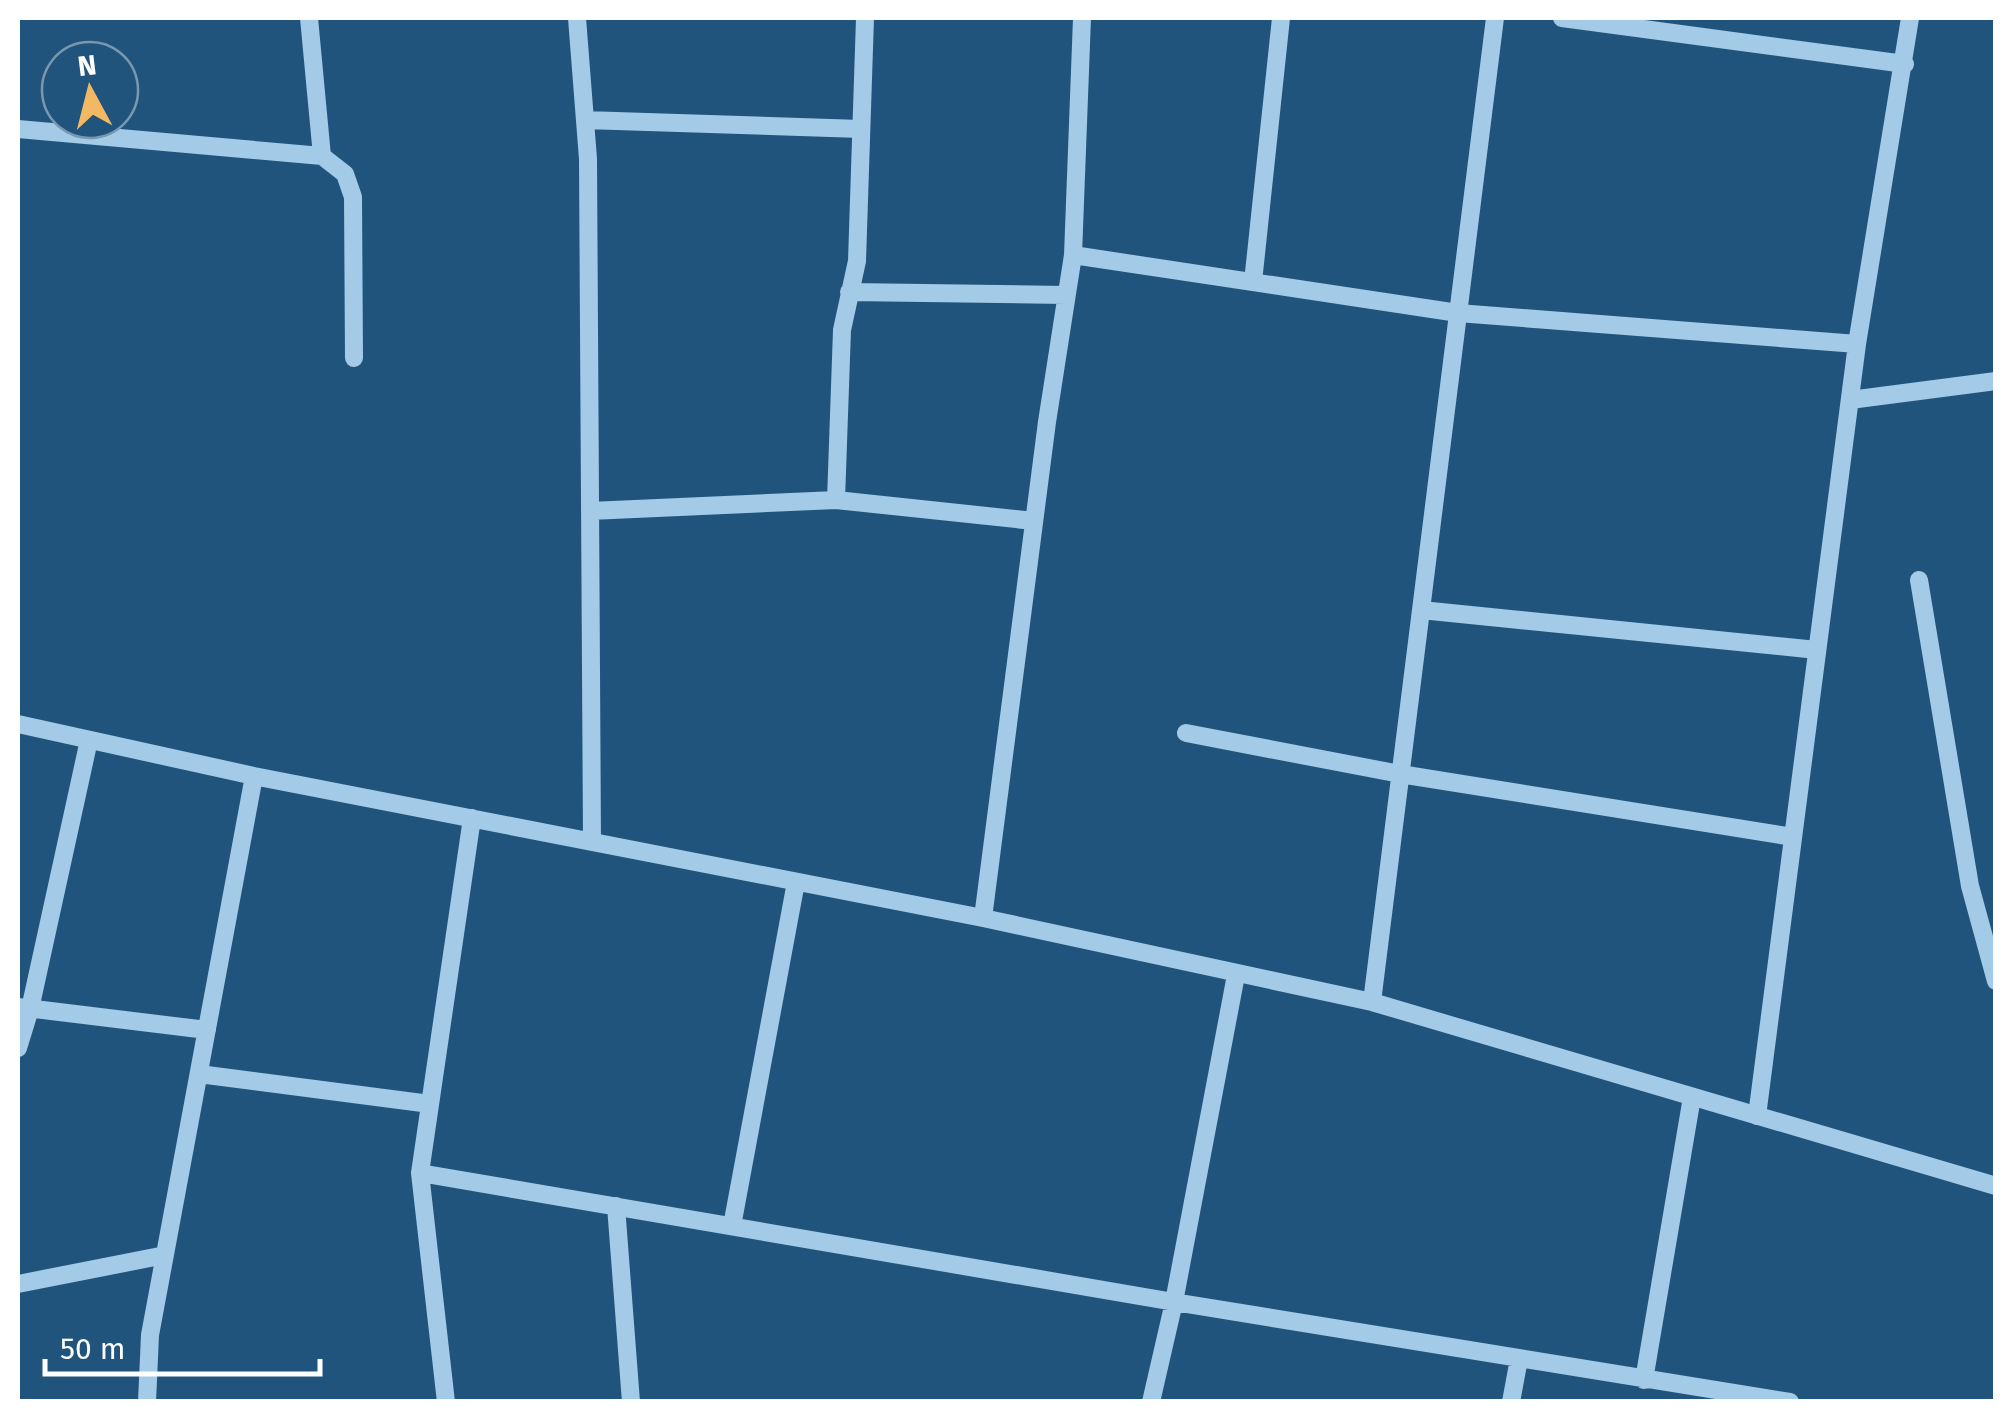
<svg xmlns="http://www.w3.org/2000/svg" width="2013" height="1419" font-family="'Fira Sans',sans-serif">
<style>
.lines{fill:none;stroke-linecap:round;stroke-linejoin:round}
.minor{stroke:#a3cae6;stroke-width:18}
</style>
<rect width="100%" height="100%" fill="#20547c"/>
<g class="lines">
<!-- minor -->
<path class="minor" d="M577,18L588,159L592,842
M1562,18L1905,64
M585,120L861,129
M18,129L322,156L309,18
M322,156L345,174L353,197L354,358
M1073,255L1458,313L1857,344
M1253,282L1281,18
M849,292L1066,295
M1850,400L1996,381
M836,500L842,330L857,261L865,18
M590,511L836,500L1034,521
M1919,580L1970,886L1996,981
M1421,610L1817,650
M18,724L254,776L983,918L1372,1002L1996,1186
M1186,733L1400,774L1793,837
M983,918L1047,422L1073,255L1082,18
M1372,1002L1495,18
M18,1007L207,1030
M18,1048L30,1009L89,740
M199,1074L430,1104
M1757,1116L1857,344L1910,18
M420,1173L1174,1302L1790,1402
M616,1206L631,1402
M732,1226L796,882
M18,1284L165,1255
M1644,1380L1692,1097
M147,1402L150,1335L254,776
M446,1402L420,1173L472,818
M1151,1402L1174,1302L1236,975
M1511,1402L1519,1359"/>
</g>
<!-- border -->
<rect width="2013" height="1419" fill="none" stroke="#ffffff" stroke-width="40"/>
<!-- north arrow -->
<g transform="translate(90 90) rotate(353)"><circle r="48" fill="#20547c" stroke="#7998b0" stroke-width="2.5"/>
<path d="M0-8L18 38L0 25L-18 38Z" fill="#f3b864"/>
<text y="-15" font-size="28" font-weight="bold" text-anchor="middle" fill="#ffffff">N</text>
</g>
<!-- scale -->
<path d="M45 1359v15h275v-15" fill="none" stroke="#ffffff" stroke-width="5"/>
<text x="60" y="1359" font-size="30" fill="#ffffff" stroke="#20547c" stroke-width="8" paint-order="stroke">50 m</text>
</svg>
